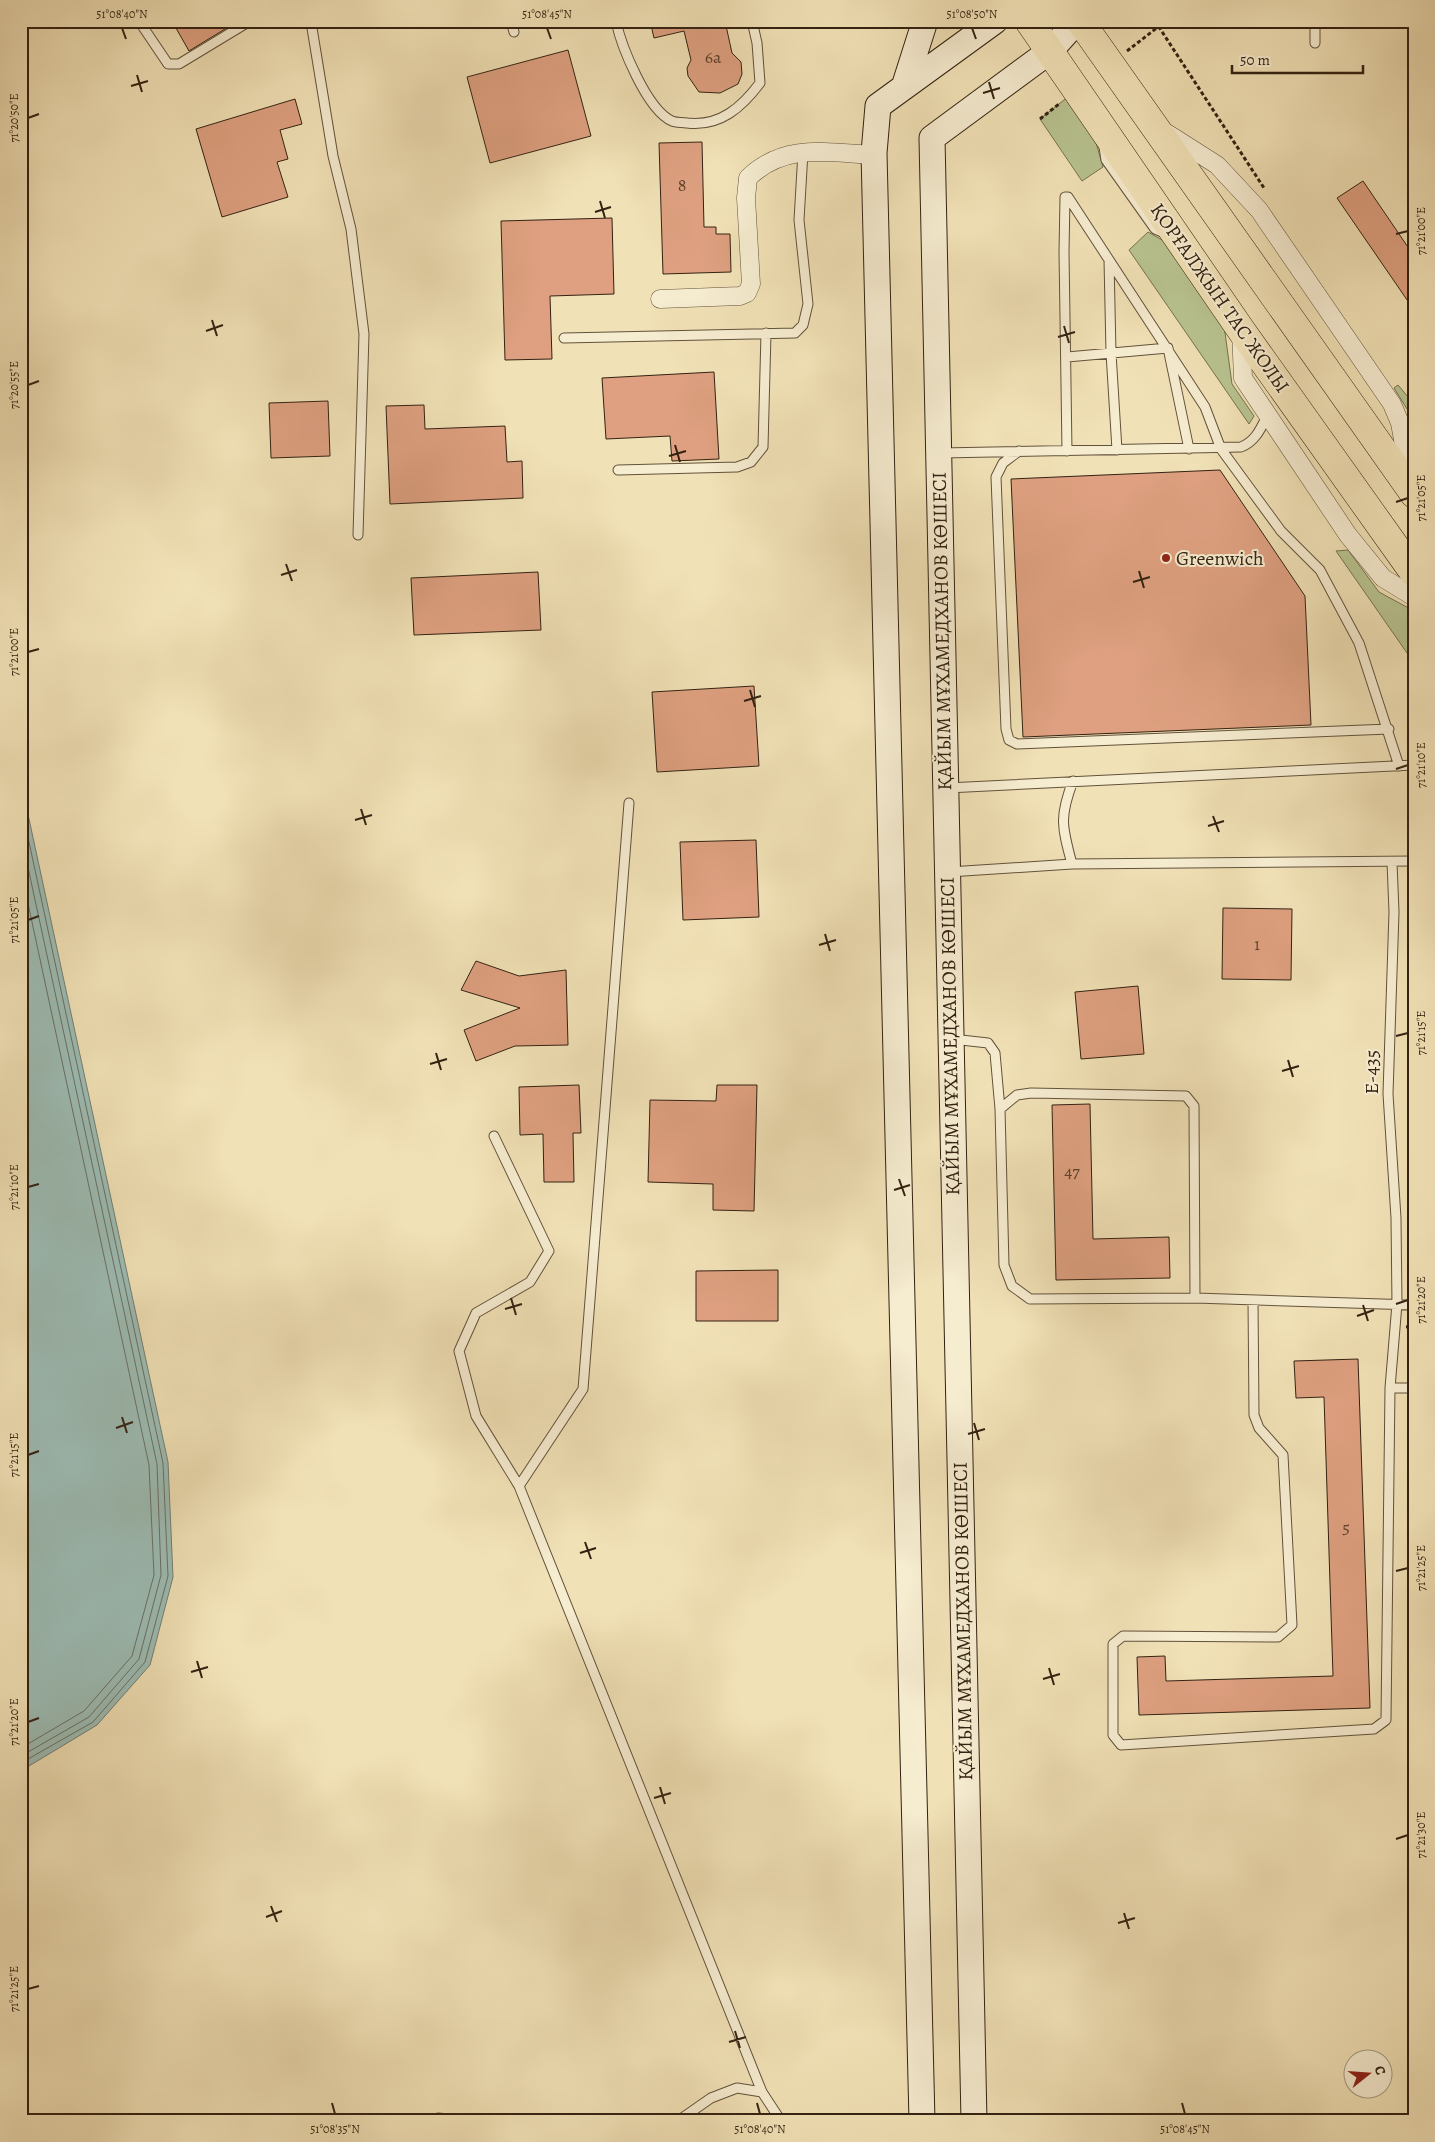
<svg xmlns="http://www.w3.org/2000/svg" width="1435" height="2142" font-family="Alegreya,serif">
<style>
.green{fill:#b8c390;stroke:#767251}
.water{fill:#9cbcb4;stroke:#727e73}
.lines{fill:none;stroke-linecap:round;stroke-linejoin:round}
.shore{stroke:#686f63;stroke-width:1}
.building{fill:#dea080;stroke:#332212}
.lane-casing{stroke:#62523b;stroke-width:11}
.street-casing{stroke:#62523b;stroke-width:19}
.secondary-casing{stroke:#332212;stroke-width:27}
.primary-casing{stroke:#332212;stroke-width:29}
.path{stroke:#332212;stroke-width:3;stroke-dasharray:4 2.5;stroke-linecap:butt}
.lane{stroke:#f6ecd0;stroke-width:9}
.street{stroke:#f6ecd0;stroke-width:18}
.secondary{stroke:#f6ecd0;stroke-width:25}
.primary{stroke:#f1e1b6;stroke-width:28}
.ticks{fill:none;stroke:#332212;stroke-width:2}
.poi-dot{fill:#8f2418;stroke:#f6ecd0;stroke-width:2}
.labels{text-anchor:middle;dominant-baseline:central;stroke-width:4;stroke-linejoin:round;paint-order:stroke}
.number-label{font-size:18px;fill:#5e422e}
.street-label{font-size:20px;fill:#332212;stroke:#f6ecd0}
.poi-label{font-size:20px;fill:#332212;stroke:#f6ecd0;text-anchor:start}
.neatline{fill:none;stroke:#332212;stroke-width:2}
.ticks-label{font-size:12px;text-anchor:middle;fill:#332212}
</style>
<rect width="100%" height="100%" fill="#f1e1b6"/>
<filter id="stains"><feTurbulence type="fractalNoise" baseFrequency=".004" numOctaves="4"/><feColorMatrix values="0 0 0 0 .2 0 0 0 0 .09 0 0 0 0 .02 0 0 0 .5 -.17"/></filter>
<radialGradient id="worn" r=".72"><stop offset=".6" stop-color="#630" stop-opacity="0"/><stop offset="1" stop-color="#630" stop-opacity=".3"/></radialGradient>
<!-- green -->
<path class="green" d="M1069,96L1091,125L1103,167L1082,181L1040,119Z
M1148,232L1171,245L1223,318L1232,384L1254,416L1249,424L1129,250Z
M1398,385L1414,404V426L1412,417L1394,388Z
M1348,550L1379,592L1414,611V663L1336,551Z"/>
<!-- water -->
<path class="water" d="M21,782L168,1462L173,1577L150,1665L97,1725L29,1766L21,1768Z"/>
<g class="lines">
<!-- shore -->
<path class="shore" d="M21,805L163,1463L168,1576L145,1662L93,1722L21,1763
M21,835L157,1464L161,1575L139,1659L89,1717L21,1756
M21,871L149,1465L154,1575L132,1656L84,1711L21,1748"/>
</g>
<!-- building -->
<path class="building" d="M172,21H238L189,51Z
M650,21H725L732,53L741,62L742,74L738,84L720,93L699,92L688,76L687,68L691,60L684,31L654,38Z
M568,50L591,136L490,163L467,77Z
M295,99L302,124L280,130L288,159L277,162L288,197L222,217L196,129Z
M702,142L704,227H716V234H730L731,272L663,274L659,143Z
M1363,181L1414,256V310L1337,198Z
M612,218L614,294L550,296L552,359L505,360L501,221Z
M714,372L719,459L672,461L670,436L606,439L602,378Z
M328,401L330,456L271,458L269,403Z
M424,405L425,429L505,426L507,462L522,461L523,498L390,504L386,406Z
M1220,470L1305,596L1311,725L1023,737L1011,479Z
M538,572L541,630L414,635L411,578Z
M754,686L759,766L657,772L652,692Z
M756,840L759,917L683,920L680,842Z
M1223,908L1292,909L1291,980L1222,979Z
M476,961L519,976L566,970L568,1045L515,1046L476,1061L464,1030L520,1008L461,990Z
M1138,986L1144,1054L1081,1059L1075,992Z
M579,1085L581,1133H573L574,1182H544L543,1134L520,1135L519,1087Z
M717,1085H757L754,1211L713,1210V1184L648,1182L650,1100L716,1101Z
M1090,1104L1093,1239L1169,1237L1170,1278L1056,1280L1052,1105Z
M778,1270V1321H696V1271Z
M1358,1359L1370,1708L1139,1715L1137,1657L1165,1656L1166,1681L1333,1676L1324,1397L1296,1398L1294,1361Z"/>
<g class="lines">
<defs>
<path id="lane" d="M139,21L168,64H179L250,21
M317,21L311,22L333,156L351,229L364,334L358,535
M511,21L514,32
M616,21C621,46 647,110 672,121C676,123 682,122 687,123C720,127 742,107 760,83L757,43L752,21
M1315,21V43
M1104,147L1106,160L1155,229L1166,234
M1109,260L1111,353L1117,450
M564,338L795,333L803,325L808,304L799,220L803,152
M1067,357L1168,348L1189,449
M1019,451L1003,463L996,477L1006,729L1009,740L1017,744L1389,729
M1067,451L1064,252L1065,197H1068L1205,407L1221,449L1281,531L1320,570L1359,643L1399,766
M941,453L1241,447C1256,441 1261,428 1268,414
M618,470L737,467L751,462L763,447L766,333
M947,788L1414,765
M629,803L583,1389L519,1486L762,2092L781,2121
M1072,864C1062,827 1059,817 1073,781
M949,872L1072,864L1414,861
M952,1039L988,1043L995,1053L1000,1109
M494,1136L549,1251L530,1282L476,1313L459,1351L476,1416L519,1486
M1195,1298L1194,1106L1186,1096L1031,1093L1017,1095L1000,1109L1004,1265L1012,1286L1030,1299L1195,1298L1414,1305
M1253,1300L1254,1415L1259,1428L1283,1455L1292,1625L1278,1637L1123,1636L1113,1644V1735L1121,1745L1374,1729L1386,1720L1390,1388L1397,1304L1396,1218L1388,1094L1394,912L1392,862
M1390,1388H1414
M426,2121L438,2118L468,2121
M678,2121L711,2098L737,2088L762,2092"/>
<path id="street" d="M1162,130L1217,165L1259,210L1392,404L1400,423L1411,484
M660,299L740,296L747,293L751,284L746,198L748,178C785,142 828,153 875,155
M1241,331L1243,378L1348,535L1383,578L1414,597"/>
<path id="secondary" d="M904,87L925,21
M922,2121L874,153L878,106L995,21
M974,2121L932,138L1050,51L1077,21"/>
<path id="primary" d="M1029,21L1241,330L1414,573
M1080,21L1414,494"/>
</defs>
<!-- lane casing -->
<use href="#lane" class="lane-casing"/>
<!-- street casing -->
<use href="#street" class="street-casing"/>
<!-- secondary casing -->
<use href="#secondary" class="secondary-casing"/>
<!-- primary casing -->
<use href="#primary" class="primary-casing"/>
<!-- path -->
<path class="path" d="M1155,21L1264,188
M1127,51L1158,27
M1040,119L1059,104
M1406,1327L1414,1326"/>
<!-- lane -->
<use href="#lane" class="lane"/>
<!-- street -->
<use href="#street" class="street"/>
<!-- secondary -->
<use href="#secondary" class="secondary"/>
<!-- primary -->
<use href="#primary" class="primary"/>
</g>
<!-- ticks -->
<path class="ticks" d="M122,28L126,39M547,28L551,39M972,28L976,39M137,75L142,92M989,82L994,99M131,86L148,81M983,93L1000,88M28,118L39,114M600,201L605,218M595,212L611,207M1396,234L1408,231M212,320L217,336M1064,326L1069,343M206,331L223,325M1058,337L1075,332M28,385L39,381M675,445L680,462M669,456L686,451M1396,502L1408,498M286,564L292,581M1139,571L1144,588M281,575L297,570M1133,582L1150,577M28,652L39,649M750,690L755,707M744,701L761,696M1396,769L1408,765M361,809L366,825M1213,816L1219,832M355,820L372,815M1208,826L1224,821M28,920L39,916M825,934L830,951M819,945L836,940M1396,1036L1408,1033M436,1053L441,1070M1288,1060L1293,1077M430,1064L447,1059M1282,1071L1299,1066M899,1179L905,1196M28,1187L39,1184M894,1190L910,1185M511,1298L516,1315M1396,1304L1408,1300M1363,1305L1368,1321M505,1309L522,1304M1357,1316L1374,1310M122,1417L127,1433M974,1423L979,1440M116,1428L133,1422M968,1434L985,1429M28,1455L39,1451M585,1542L591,1559M580,1553L596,1548M1396,1571L1408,1568M197,1661L202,1678M1049,1668L1054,1685M191,1672L208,1667M1043,1679L1060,1674M28,1722L39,1718M660,1787L665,1804M654,1798L671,1793M1396,1839L1408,1835M271,1906L277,1922M1124,1913L1129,1929M266,1917L282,1911M1118,1923L1135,1918M28,1989L39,1986M735,2031L740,2048M729,2042L746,2037M332,2103L335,2114M757,2103L760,2114M1182,2103L1185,2114"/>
<!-- markers -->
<circle class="poi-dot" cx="1166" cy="558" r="5"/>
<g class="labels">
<!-- number labels -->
<g class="number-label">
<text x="713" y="57">6а</text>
<text x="682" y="185">8</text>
<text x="1257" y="944">1</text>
<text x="1072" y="1171">47</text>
<text x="1346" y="1527">5</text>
</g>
<!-- street labels -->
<g class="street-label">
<text transform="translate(1220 298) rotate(55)">ҚОРҒАЛЖЫН ТАС ЖОЛЫ</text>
<text transform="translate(942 631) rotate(-91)">ҚАЙЫМ МҰХАМЕДХАНОВ КӨШЕСІ</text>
<text transform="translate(950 1036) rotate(-91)">ҚАЙЫМ МҰХАМЕДХАНОВ КӨШЕСІ</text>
<text transform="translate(1371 1072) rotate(-90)">Е-435</text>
<text transform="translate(963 1621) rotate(-91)">ҚАЙЫМ МҰХАМЕДХАНОВ КӨШЕСІ</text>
</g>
<!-- poi labels -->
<g class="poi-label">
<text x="1176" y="558">Greenwich</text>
</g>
</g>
<!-- margin -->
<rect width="1435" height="2142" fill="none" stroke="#f1e1b6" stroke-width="55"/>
<!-- north arrow -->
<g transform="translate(1368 2074) rotate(73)"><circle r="24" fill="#f6ecd0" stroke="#a89b84"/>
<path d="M0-4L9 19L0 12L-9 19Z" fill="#8f2418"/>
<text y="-8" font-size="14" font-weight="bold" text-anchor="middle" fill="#332212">С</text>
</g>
<!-- scale -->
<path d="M1232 65v8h131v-8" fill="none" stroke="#332212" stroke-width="2.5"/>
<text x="1240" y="65" font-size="15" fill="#332212" stroke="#f6ecd0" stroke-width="4" paint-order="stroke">50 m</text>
<rect x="28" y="28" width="1380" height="2086" class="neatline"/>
<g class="ticks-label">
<text x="122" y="18">51°08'40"N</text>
<text x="547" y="18">51°08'45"N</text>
<text x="972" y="18">51°08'50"N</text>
<text transform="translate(14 118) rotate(-90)" y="4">71°20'50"E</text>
<text transform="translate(1421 231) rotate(-90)" y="4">71°21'00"E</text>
<text transform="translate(14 385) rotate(-90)" y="4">71°20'55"E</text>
<text transform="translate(1421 498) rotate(-90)" y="4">71°21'05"E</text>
<text transform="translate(14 652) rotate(-90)" y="4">71°21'00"E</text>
<text transform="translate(1421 765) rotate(-90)" y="4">71°21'10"E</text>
<text transform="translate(14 920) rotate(-90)" y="4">71°21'05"E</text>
<text transform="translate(1421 1033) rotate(-90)" y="4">71°21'15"E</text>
<text transform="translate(14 1187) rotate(-90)" y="4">71°21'10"E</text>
<text transform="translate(1421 1300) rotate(-90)" y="4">71°21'20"E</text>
<text transform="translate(14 1455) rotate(-90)" y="4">71°21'15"E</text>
<text transform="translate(1421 1568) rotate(-90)" y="4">71°21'25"E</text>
<text transform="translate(14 1722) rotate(-90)" y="4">71°21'20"E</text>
<text transform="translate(1421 1835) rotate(-90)" y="4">71°21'30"E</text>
<text transform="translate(14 1989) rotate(-90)" y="4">71°21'25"E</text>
<text x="335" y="2133">51°08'35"N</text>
<text x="760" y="2133">51°08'40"N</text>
<text x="1185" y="2133">51°08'45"N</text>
</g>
<rect width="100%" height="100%" filter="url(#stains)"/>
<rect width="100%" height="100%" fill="url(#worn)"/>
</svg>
